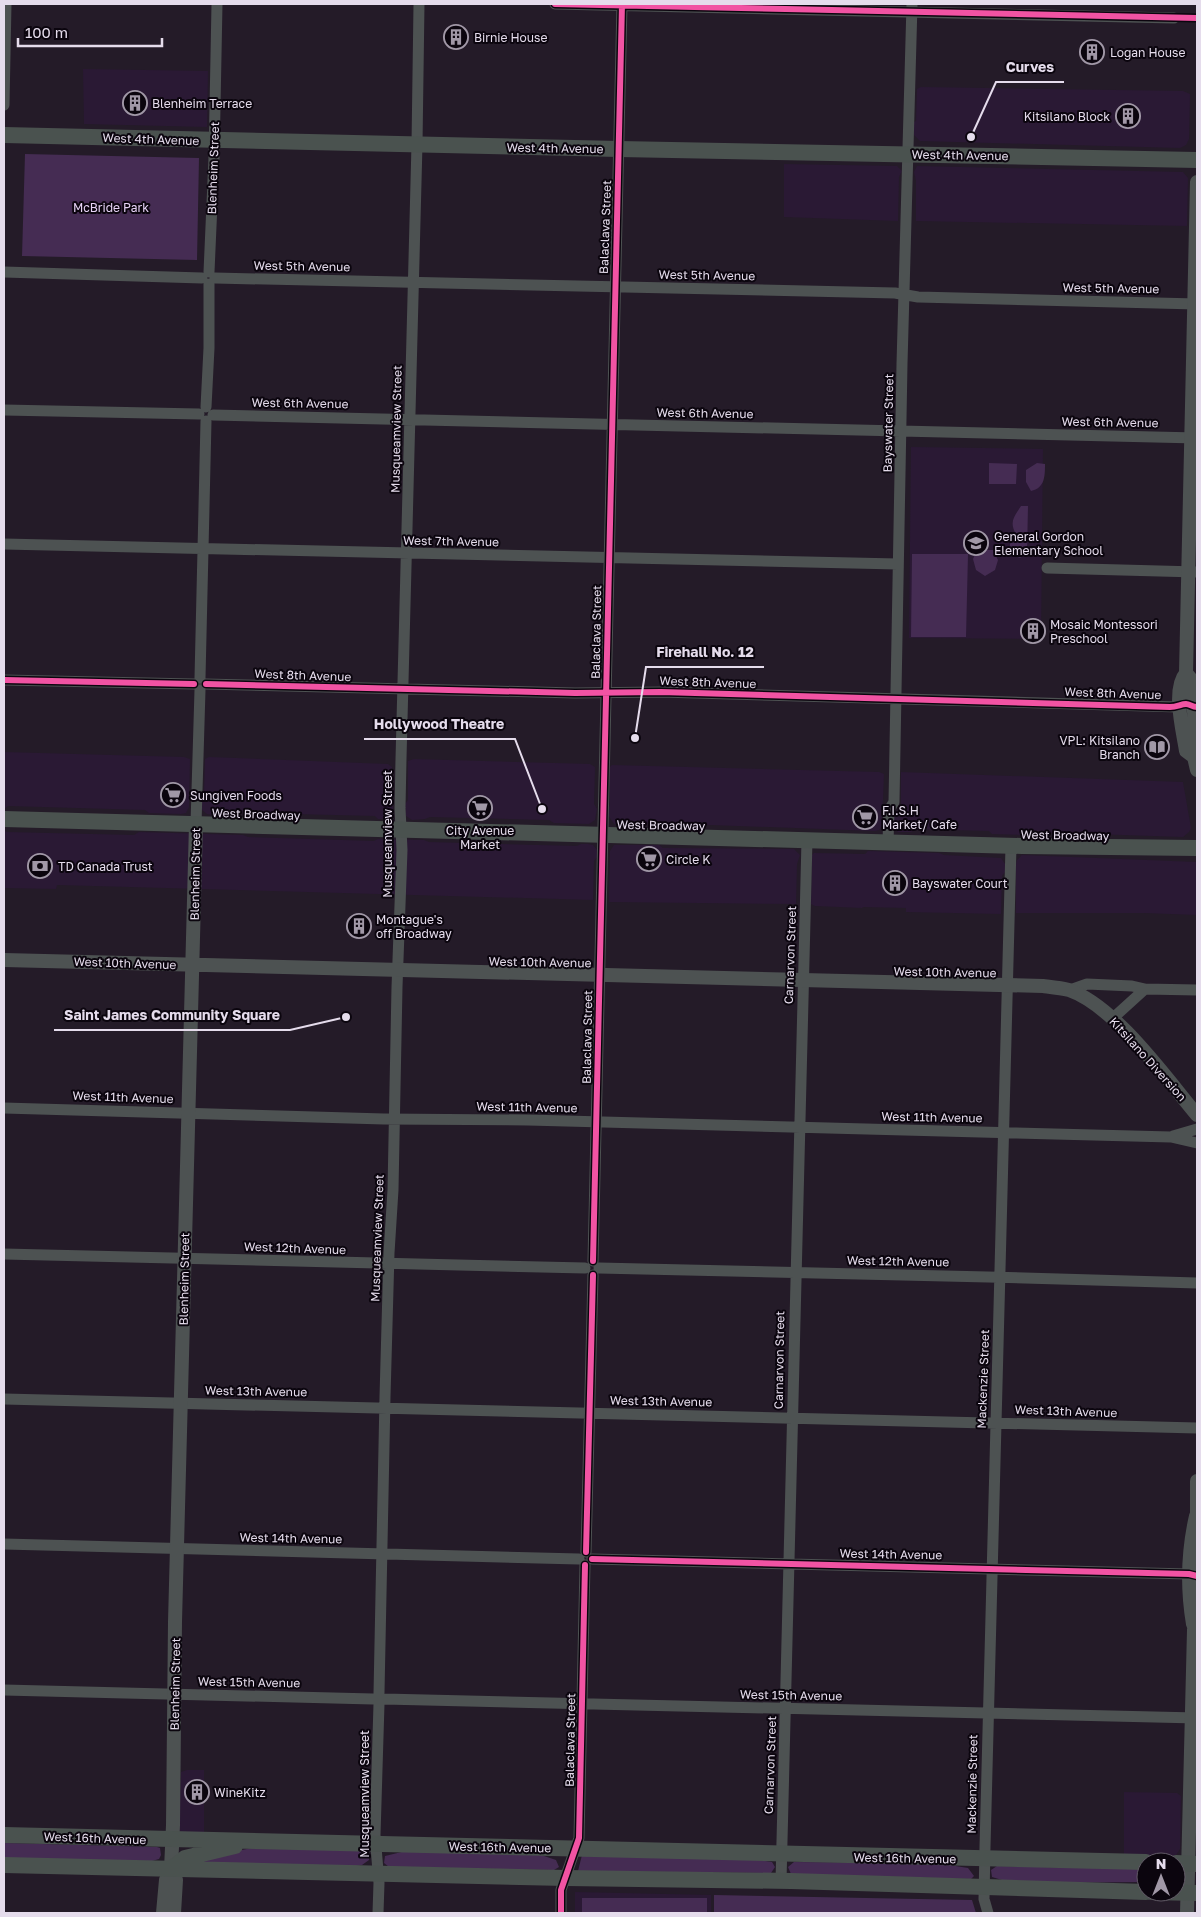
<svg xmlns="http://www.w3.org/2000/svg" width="1201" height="1917" font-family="'Golos Text',sans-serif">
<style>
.built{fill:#2a1934}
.green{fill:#452c53}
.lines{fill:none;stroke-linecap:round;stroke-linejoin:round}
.minor{stroke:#4d5252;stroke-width:11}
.tertiary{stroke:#4d5252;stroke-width:14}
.secondary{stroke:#4a524f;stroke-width:16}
.cycleway-casing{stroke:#0b050e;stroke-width:9}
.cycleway{stroke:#f153a3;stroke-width:6}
.labels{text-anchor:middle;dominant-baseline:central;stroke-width:4;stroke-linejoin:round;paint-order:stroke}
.poi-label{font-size:12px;fill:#e5dcec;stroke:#0b050e;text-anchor:start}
.street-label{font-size:12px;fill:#e5dcec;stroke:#0b050e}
.park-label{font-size:12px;fill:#e6d2f5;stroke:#0b050e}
.leader{fill:none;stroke:#e5dcec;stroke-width:2}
.callout-dot{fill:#e5dcec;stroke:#0b050e;stroke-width:2}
.callout-label{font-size:14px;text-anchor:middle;font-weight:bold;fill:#e5dcec;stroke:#0b050e;stroke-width:4;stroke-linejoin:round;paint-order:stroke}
</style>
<rect width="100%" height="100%" fill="#241b28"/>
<!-- built -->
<path class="built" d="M83,69L208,71L207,127L84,124Z
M921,87L1183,91L1190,94L1189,139L1186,145L1180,148L920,141L914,135V122L916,121L917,89Z
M784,164L897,166L902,171L899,177L898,221L784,217Z
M917,166L1183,172L1188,178L1187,226L916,221V181L914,172Z
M911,447L1043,449L1041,639L909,638Z
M4,752L184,757L190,759L189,807L186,813L181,814L149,813L145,810L8,806L4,809Z
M209,757L388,764L392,767L393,812L389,818L386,819H378L375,816L220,812L216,815L207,814L201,809V799L204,795L205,759Z
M414,759L590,764L595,767L594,804L597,809L595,820L589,824L554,823L549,820L430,817L425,819L412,820L406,816L405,804L408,800V761Z
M612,765L879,772L884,774L882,825L879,830L875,831L629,822L626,824H614L608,815V809L610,805V767Z
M901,772L1183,782L1191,828L1189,832L1183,837L1033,832L1028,835L992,834L989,831L916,829L911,832H898L895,829L893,824L894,814L901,808Z
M4,830L7,832L134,835L139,832L243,835L248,837L374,841L378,839L424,840L429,842L577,846L581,844H588L593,845L598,851L597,857L594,861L593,900L57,885L56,889L4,888Z
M614,845H659L663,848L794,849L800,855L797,864L796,904L609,902L610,851Z
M868,851L939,853L944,855L1001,858L1005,864V872L1002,876L1001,914L906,912V908L863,907L862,908L815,906L811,904L812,855L814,853L865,854Z
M1022,855L1197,862V915L1144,913H1016V864L1017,860Z
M187,1770H204V1833L181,1832L179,1830L181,1772Z
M1124,1792L1177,1793L1181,1796L1180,1849L1176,1855L1172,1857L1124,1855Z
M575,1892L711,1895V1913H575Z"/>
<!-- green -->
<path class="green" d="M25,154L199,158L197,260L22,256Z
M989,463L1017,464L1016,484H989Z
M1037,463L1045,464C1045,476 1045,488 1031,491L1026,482V470Z
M1021,506H1028L1027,554L1020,558L1015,556L1010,550V544L1016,534C1009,522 1014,517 1021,506Z
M977,550H993L998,560L995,570L985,576L976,570L973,559Z
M912,554H968L966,637H911Z
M4,1843L157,1847L160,1848L161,1855L159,1859L152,1861L4,1860Z
M333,1847L366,1852L369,1855V1860L362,1865L344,1868L210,1864L189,1860L252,1848Z
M410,1850L541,1855L556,1860L559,1867L554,1870L389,1867L384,1863L385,1856Z
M582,1855L759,1860L772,1862L775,1867L771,1873L578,1871Z
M794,1862L937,1863L968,1868L974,1876L971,1879L791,1874L788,1867Z
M997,1866L1146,1869V1882L1012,1883L992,1877L991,1870Z
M714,1895L972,1900L976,1913H714Z
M582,1898H707V1913H582Z"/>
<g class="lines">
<!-- minor -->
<path class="minor" d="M555,4L1174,18
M4,105L6,4
M4,272L202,278
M209,272L214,158L217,4
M215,278L895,293L918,297L1197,304
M206,407L209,348V284
M4,410L199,414
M213,415L1197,438
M4,544L898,564
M1047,568L1197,572
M200,678L206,421
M4,680L194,684
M206,684L575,693L661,692L1179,707
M196,824L200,690
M888,842L889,810L894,802L902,364L912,4
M1070,990L1087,984L1132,986L1145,989L1197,990
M1113,1018L1145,989
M4,1108L384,1119L528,1120L1171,1137L1197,1143
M1173,1136L1197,1129
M4,1254L585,1268
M593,1261L622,4
M599,1268L988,1277L1197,1283
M4,1399L1197,1428
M4,1544L579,1559
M586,1552L593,1275
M592,1559L1189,1574
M4,1690L373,1699
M379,1693L385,1397L389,1253L393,1190L397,987L402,850L400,808L401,759L417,144L419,4
M384,1699L1197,1718
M781,1881L807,840
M378,1913L379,1883L375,1835L379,1704
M561,1913V1890L579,1838L585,1565
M988,1913L984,1899L985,1847L1011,846"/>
<!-- tertiary -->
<path class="tertiary" d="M1197,182L1186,673L1191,679L1197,744
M1186,673C1172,689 1183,731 1186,751L1194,757L1197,770
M4,960L1043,986C1051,987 1061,988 1069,990C1115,1006 1166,1078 1197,1115
M1197,1481V1520
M1193,1624C1187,1588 1188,1551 1196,1516
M171,1869L176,1880L174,1913
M163,1913L166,1880L171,1869L173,1825L175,1622L196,824
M1187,1913L1194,1630L1197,1612"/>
<!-- secondary -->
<path class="secondary" d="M4,135L619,149L1197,160
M4,819L1022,846L1197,848
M4,1835L1146,1862
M1176,1863L1197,1864
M4,1865L566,1878L791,1881L1146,1892
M171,1869L185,1858L235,1846
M1151,1892L1197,1893"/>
<defs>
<path id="cycleway" d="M555,4L1197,18
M4,680L194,684
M206,684L575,693L661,692L1170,707C1177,707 1181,704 1186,704C1190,704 1192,707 1197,707
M593,1261L622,4
M586,1552L593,1275
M592,1559L1189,1574L1197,1576
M561,1913V1890L579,1838L585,1565"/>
</defs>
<!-- cycleway casing -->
<use href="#cycleway" class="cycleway-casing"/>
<!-- cycleway -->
<use href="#cycleway" class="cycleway"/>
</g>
<!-- icons -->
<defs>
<symbol id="building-ring" viewBox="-11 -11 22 22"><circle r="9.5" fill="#0b050e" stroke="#a198a7" stroke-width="1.5"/><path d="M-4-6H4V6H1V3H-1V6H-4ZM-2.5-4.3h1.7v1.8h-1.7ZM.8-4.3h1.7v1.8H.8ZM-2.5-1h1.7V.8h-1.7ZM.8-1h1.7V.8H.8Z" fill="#a198a7"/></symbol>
<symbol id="school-ring" viewBox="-11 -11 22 22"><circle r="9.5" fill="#0b050e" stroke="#a198a7" stroke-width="1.5"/><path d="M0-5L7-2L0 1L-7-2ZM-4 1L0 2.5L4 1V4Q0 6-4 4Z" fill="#a198a7"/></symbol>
<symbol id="library-ring" viewBox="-11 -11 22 22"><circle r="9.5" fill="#0b050e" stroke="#a198a7" stroke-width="1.5"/><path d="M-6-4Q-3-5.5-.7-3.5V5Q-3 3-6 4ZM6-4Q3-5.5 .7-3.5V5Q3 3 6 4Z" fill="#a198a7"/></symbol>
<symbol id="supermarket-ring" viewBox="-11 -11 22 22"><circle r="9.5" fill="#0b050e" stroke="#a198a7" stroke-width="1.5"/><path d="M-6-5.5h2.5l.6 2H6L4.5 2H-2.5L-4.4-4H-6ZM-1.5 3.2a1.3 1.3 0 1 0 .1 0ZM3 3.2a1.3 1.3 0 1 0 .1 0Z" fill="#a198a7"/></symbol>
<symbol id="bank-ring" viewBox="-11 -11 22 22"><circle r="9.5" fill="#0b050e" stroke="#a198a7" stroke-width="1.5"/><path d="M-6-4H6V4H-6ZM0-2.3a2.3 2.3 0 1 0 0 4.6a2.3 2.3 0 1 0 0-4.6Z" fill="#a198a7"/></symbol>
</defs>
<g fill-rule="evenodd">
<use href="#building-ring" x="442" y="23" width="28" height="28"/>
<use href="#building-ring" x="1078" y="38" width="28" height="28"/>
<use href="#building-ring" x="121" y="89" width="28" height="28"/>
<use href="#building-ring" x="1114" y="102" width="28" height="28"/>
<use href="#school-ring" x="962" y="529" width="28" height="28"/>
<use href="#building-ring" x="1019" y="617" width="28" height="28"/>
<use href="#library-ring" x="1143" y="733" width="28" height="28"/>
<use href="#supermarket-ring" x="159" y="781" width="28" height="28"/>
<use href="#supermarket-ring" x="466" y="794" width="28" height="28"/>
<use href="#supermarket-ring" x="851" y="803" width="28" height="28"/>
<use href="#supermarket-ring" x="635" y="845" width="28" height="28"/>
<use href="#bank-ring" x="26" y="852" width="28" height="28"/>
<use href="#building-ring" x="881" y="869" width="28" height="28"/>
<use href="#building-ring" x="345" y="912" width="28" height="28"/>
<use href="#building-ring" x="183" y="1778" width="28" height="28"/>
</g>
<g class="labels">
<!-- poi labels -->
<g class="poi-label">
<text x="474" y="37">Birnie House</text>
<text x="1110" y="52">Logan House</text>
<text x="152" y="103">Blenheim Terrace</text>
<text x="1110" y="116" text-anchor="end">Kitsilano Block</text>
<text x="994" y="536">General Gordon<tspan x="994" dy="14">Elementary School</tspan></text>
<text x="1050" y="624">Mosaic Montessori<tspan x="1050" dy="14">Preschool</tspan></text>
<text x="1140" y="740" text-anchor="end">VPL: Kitsilano<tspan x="1140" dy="14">Branch</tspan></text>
<text x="190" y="795">Sungiven Foods</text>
<text x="882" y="810">F.I.S.H<tspan x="882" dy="14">Market/ Cafe</tspan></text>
<text x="480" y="830" text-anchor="middle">City Avenue<tspan x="480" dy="14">Market</tspan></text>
<text x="666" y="859">Circle K</text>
<text x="58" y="866">TD Canada Trust</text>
<text x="912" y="883">Bayswater Court</text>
<text x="376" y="919">Montague's<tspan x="376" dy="14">off Broadway</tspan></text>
<text x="214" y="1792">WineKitz</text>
</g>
<!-- street labels -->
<g class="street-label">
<text transform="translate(151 139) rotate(2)">West 4th Avenue</text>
<text transform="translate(555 148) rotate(1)">West 4th Avenue</text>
<text transform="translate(960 155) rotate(1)">West 4th Avenue</text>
<text transform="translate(213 168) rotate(-88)">Blenheim Street</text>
<text transform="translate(605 227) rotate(-88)">Balaclava Street</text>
<text transform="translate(302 266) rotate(1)">West 5th Avenue</text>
<text transform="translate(707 275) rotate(1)">West 5th Avenue</text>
<text transform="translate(1111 288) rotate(1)">West 5th Avenue</text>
<text transform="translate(300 403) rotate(1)">West 6th Avenue</text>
<text transform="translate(705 413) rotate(1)">West 6th Avenue</text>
<text transform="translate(1110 422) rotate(1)">West 6th Avenue</text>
<text transform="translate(888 423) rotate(-89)">Bayswater Street</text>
<text transform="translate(396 429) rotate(-89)">Musqueamview Street</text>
<text transform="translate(451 541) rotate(1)">West 7th Avenue</text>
<text transform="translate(596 632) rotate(-89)">Balaclava Street</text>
<text transform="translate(303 675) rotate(2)">West 8th Avenue</text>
<text transform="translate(708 682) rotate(2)">West 8th Avenue</text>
<text transform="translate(1113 693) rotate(2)">West 8th Avenue</text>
<text transform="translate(256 814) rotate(2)">West Broadway</text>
<text transform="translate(661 825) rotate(1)">West Broadway</text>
<text transform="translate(387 834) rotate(-90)">Musqueamview Street</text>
<text transform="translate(1065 835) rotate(1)">West Broadway</text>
<text transform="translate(195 874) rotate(-89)">Blenheim Street</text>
<text transform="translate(790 955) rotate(-88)">Carnarvon Street</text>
<text transform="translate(540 962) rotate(1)">West 10th Avenue</text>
<text transform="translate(125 963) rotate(2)">West 10th Avenue</text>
<text transform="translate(945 972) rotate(1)">West 10th Avenue</text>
<text transform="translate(587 1037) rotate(-89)">Balaclava Street</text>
<text transform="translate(1148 1059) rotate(48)">Kitsilano Diversion</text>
<text transform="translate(123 1097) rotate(2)">West 11th Avenue</text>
<text transform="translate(527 1107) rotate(1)">West 11th Avenue</text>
<text transform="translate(932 1117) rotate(1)">West 11th Avenue</text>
<text transform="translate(377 1238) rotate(-88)">Musqueamview Street</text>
<text transform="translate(295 1248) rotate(2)">West 12th Avenue</text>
<text transform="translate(898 1261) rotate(1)">West 12th Avenue</text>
<text transform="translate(184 1279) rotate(-89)">Blenheim Street</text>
<text transform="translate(779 1360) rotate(-89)">Carnarvon Street</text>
<text transform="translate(983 1379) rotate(-88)">Mackenzie Street</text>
<text transform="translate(256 1391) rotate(1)">West 13th Avenue</text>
<text transform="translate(661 1401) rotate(1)">West 13th Avenue</text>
<text transform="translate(1066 1411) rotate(2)">West 13th Avenue</text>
<text transform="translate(291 1538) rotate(1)">West 14th Avenue</text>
<text transform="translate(891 1554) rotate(1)">West 14th Avenue</text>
<text transform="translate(249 1682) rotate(1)">West 15th Avenue</text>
<text transform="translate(175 1684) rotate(-89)">Blenheim Street</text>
<text transform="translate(791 1695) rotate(1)">West 15th Avenue</text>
<text transform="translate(570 1740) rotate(-89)">Balaclava Street</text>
<text transform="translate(770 1765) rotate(-88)">Carnarvon Street</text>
<text transform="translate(972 1784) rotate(-89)">Mackenzie Street</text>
<text transform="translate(364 1794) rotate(-90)">Musqueamview Street</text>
<text transform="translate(95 1838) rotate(2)">West 16th Avenue</text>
<text transform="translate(500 1847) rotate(1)">West 16th Avenue</text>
<text transform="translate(905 1858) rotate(1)">West 16th Avenue</text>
</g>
<!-- park labels -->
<g class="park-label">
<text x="111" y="207">McBride Park</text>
</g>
</g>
<!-- callouts -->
<path class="leader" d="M971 137L996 82H1064M635 738L646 667H764M542 809L515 739H364M346 1017L290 1030H54"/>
<g class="callout-dot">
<circle cx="971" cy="137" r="5"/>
<circle cx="635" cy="738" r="5"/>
<circle cx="542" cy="809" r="5"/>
<circle cx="346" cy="1017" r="5"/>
</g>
<g class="callout-label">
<text x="1030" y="72">Curves</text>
<text x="705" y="657">Firehall No. 12</text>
<text x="439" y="729">Hollywood Theatre</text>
<text x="172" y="1020">Saint James Community Square</text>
</g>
<!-- border -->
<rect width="1201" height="1917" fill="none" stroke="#e5dcec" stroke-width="10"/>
<!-- north arrow -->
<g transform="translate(1161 1877)"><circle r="24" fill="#0b050e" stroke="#625b67"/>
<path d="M0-4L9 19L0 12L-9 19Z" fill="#a198a7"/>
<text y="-8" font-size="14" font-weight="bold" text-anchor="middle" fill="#e5dcec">N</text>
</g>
<!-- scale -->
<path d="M18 38v8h144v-8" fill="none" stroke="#e5dcec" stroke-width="2.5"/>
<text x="25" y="38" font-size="15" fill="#e5dcec" stroke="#0b050e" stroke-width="4" paint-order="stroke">100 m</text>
</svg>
